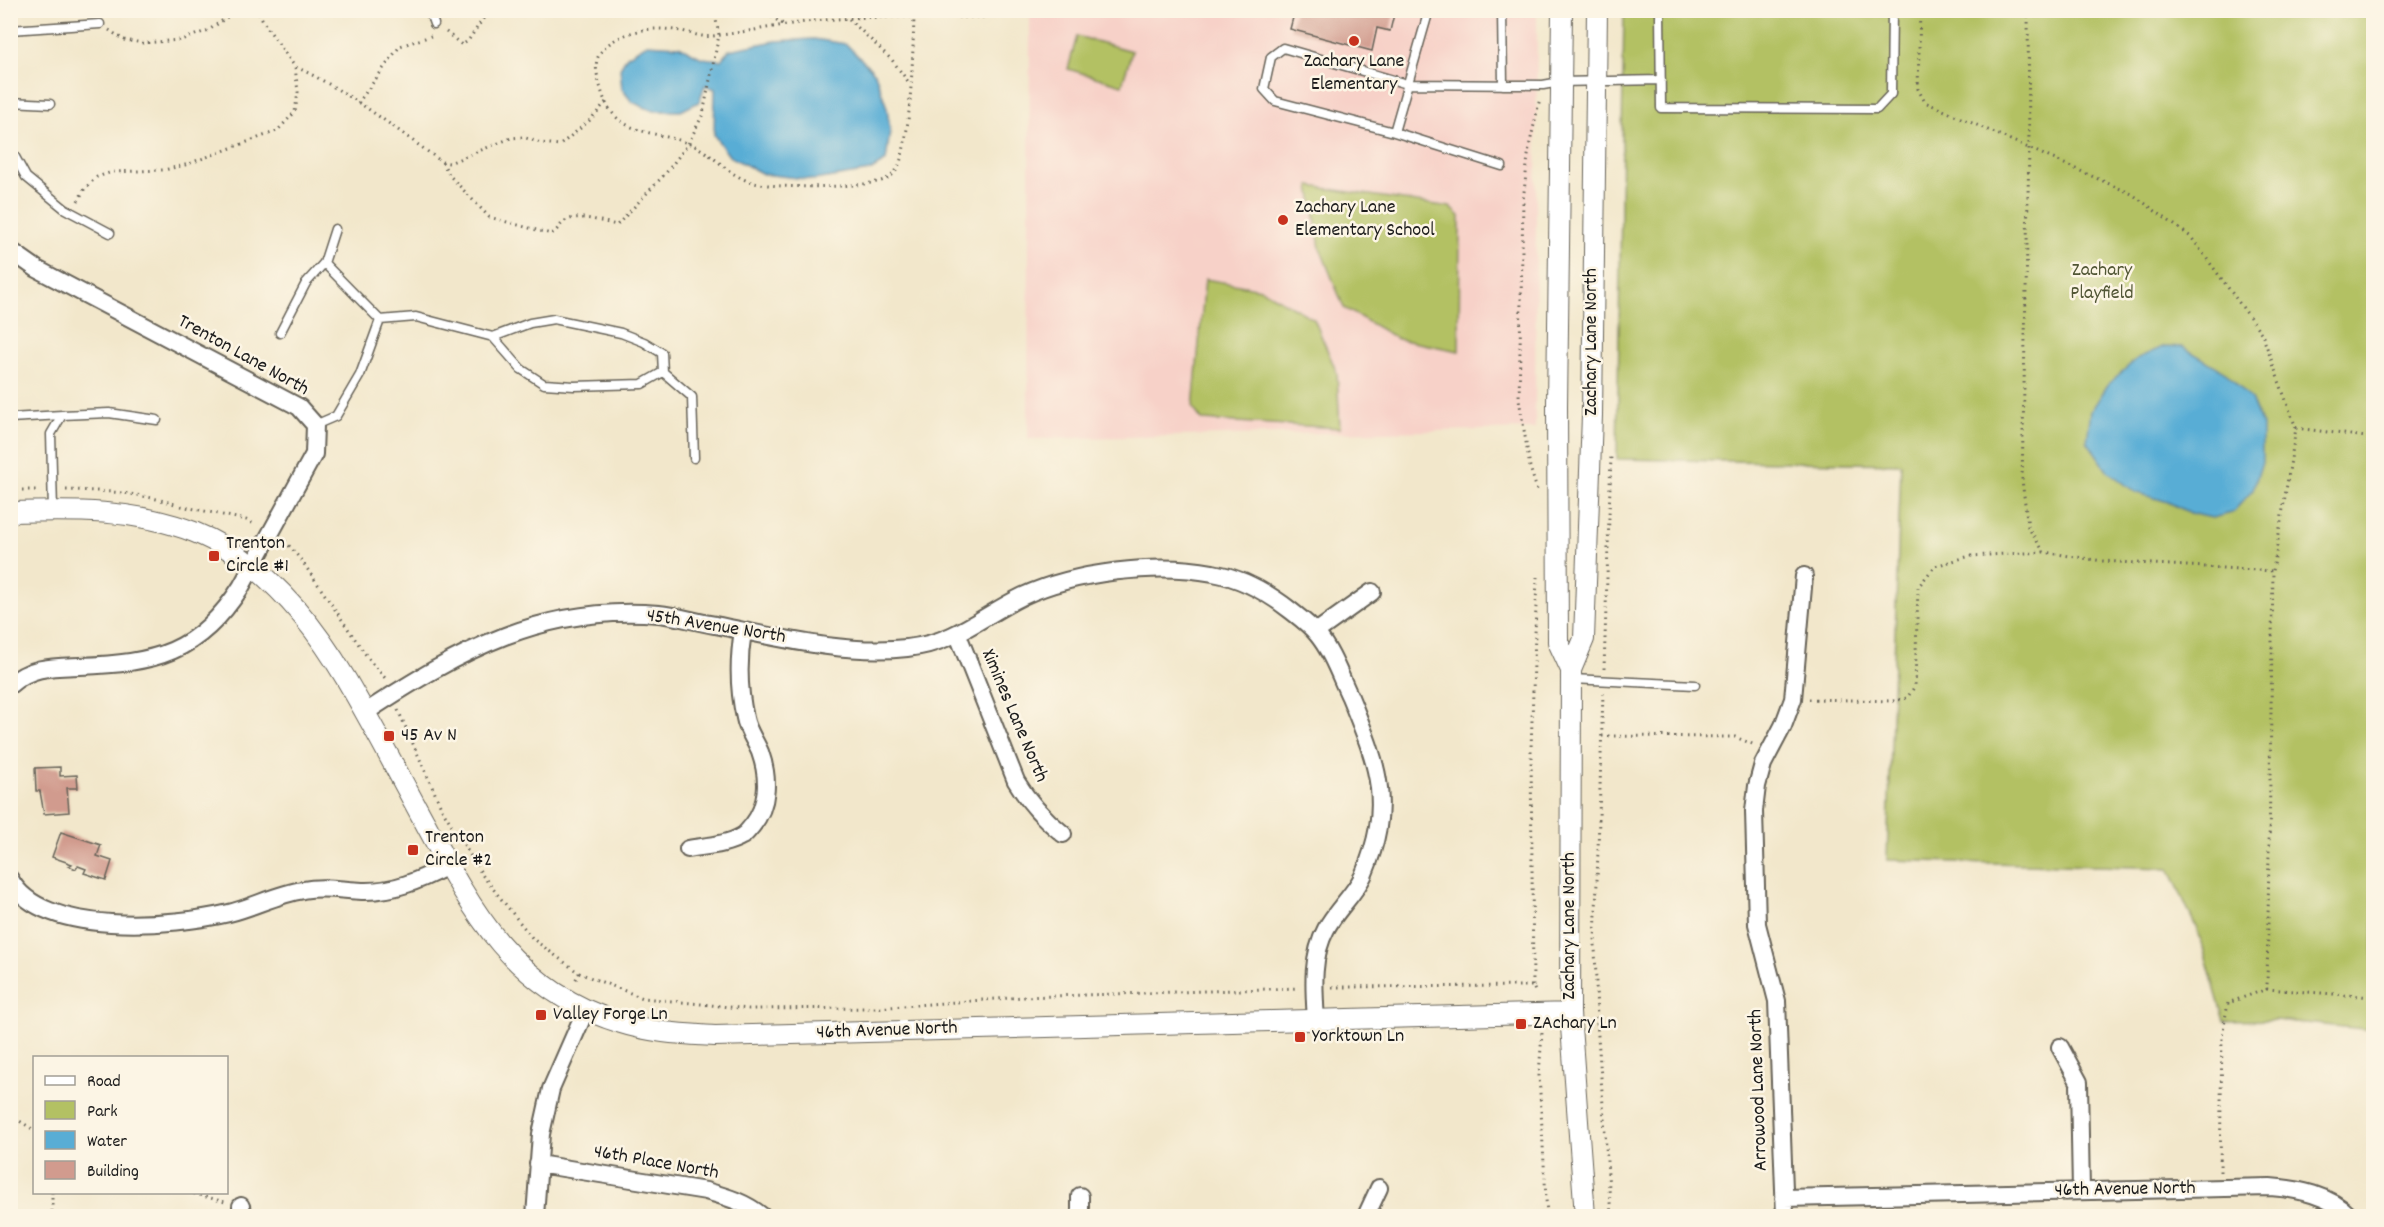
<svg xmlns="http://www.w3.org/2000/svg" width="2384" height="1227" font-family="Dekko,sans-serif">
<style>
.built{fill:#f7d1c8}
.green{fill:#b3c163;stroke:#686e40;stroke-width:1.5}
.water{fill:#59add5;stroke:#3a6478;stroke-width:1.5}
.building{fill:#d19b8e}
.lines{fill:none;stroke-linecap:round;stroke-linejoin:round}
.service-casing{stroke:#676359;stroke-width:11}
.minor-casing{stroke:#676359;stroke-width:20}
.tertiary-casing{stroke:#676359;stroke-width:22}
.path{stroke:#676359;stroke-width:3;stroke-dasharray:1.5 4.5;stroke-linecap:butt}
.service{stroke:#fff;stroke-width:8}
.minor{stroke:#fff;stroke-width:16}
.tertiary{stroke:#fff;stroke-width:20}
.poi-dot{fill:#c8321e;stroke:#fcf5e5;stroke-width:2}
.labels{text-anchor:middle;dominant-baseline:central;stroke-width:5;stroke-linejoin:round;paint-order:stroke}
.poi-label{font-size:20px;fill:#1c1c1c;stroke:#fcf5e5;text-anchor:start}
.park-label{font-size:20px;fill:#515635;stroke:#fcf5e5}
.street-label{font-size:20px;fill:#1c1c1c;stroke:#fcf5e5}
</style>
<rect width="100%" height="100%" fill="#fcf5e5"/>
<filter id="ink" filterUnits="userSpaceOnUse"><feTurbulence type="fractalNoise" baseFrequency=".0167" numOctaves="2"/><feDisplacementMap in="SourceGraphic" scale="12" xChannelSelector="R" yChannelSelector="G"/><feConvolveMatrix kernelMatrix="1 2 1 2 8 2 1 2 1" color-interpolation-filters="sRGB"/></filter>
<filter id="wash" filterUnits="userSpaceOnUse"><feTurbulence type="fractalNoise" baseFrequency=".008" numOctaves="4" result="noise"/><feDisplacementMap in="SourceGraphic" scale="24" xChannelSelector="R" yChannelSelector="G"/><feGaussianBlur stdDeviation="1.35" result="paint"/><feColorMatrix in="noise" values="0 0 0 0 0 0 0 0 0 0 0 0 0 0 0 0 0 1.4 0 .05"/><feComposite in="paint" operator="in"/></filter>
<g filter="url(#wash)">
<rect width="100%" height="100%" fill="#f2e7cb"/>
<!-- built -->
<path class="built" d="M1030,11H1537L1535,429L1028,439Z"/>
<!-- green -->
<path class="green" d="M1624,11H2373V1030L2276,1020L2224,1021L2199,934L2169,868L1887,860L1901,464L1617,459Z
M1077,36L1132,51L1122,85L1068,69Z
M1310,186L1450,207L1460,216L1459,351L1398,339L1344,308L1320,248Z
M1205,279L1261,289L1314,319L1337,373L1340,428L1202,420L1193,408Z"/>
<!-- water -->
<path class="water" d="M814,39L846,44L875,73L887,108L890,131L886,161L870,171L814,180L763,174L729,156L714,135L715,89L705,85L699,102L681,111H653L632,102L622,89L620,68L627,56L647,44L679,46L702,58L721,60L729,50L775,41Z
M2165,346L2183,347L2224,371L2251,399L2262,425V462L2253,490L2232,513L2212,518L2190,513L2168,502L2135,492L2108,471L2087,441L2091,411L2109,383L2138,358Z"/>
<g id="blocks">
<!-- building -->
<path class="building" d="M1295,10H1395L1390,31L1377,28L1372,51L1290,29Z
M60,767V776L77,775L78,788H67L69,812L44,814L40,791H36L35,768Z
M61,832L101,845L97,856L112,861L106,880L84,873L86,869L78,866L76,869L69,866L72,864L52,857Z"/>
</g>
</g>
<g filter="url(#ink)">
<use href="#blocks" fill-opacity="0" stroke="#676359" stroke-width="1.5"/>
<g class="lines">
<defs>
<path id="service" d="M429,10L434,24
M1429,10L1394,132L1275,101L1264,89L1271,57L1283,48L1407,84L1543,85L1560,82L1661,80
M1502,10L1503,85
M1660,10L1661,108L1877,109L1891,94L1892,10
M10,30L100,24
M10,102L50,104
M1394,132L1502,166
M10,148L26,177L65,209L110,233
M324,263L380,320
M380,320L416,317L493,337L521,369L544,384L574,386L642,384L663,372L662,353L644,342L621,333L554,319L530,323L493,337
M280,333L306,283L324,263L335,229
M663,372L692,397L694,458
M10,418L62,415
M315,425L336,416L360,375L380,320
M53,510L51,434L62,415L109,413L157,420
M1572,679L1695,685"/>
<path id="minor" d="M10,250L37,269L299,407L315,425L314,454L241,587C198,654 155,663 80,666C54,667 30,666 10,685
M1316,632L1372,592
M958,635L1016,781C1029,803 1043,818 1063,834
M366,712C459,651 543,604 659,614C677,616 696,622 715,625C776,637 845,655 907,648C955,643 982,616 1023,596C1075,572 1157,562 1213,573C1242,578 1267,592 1290,610C1299,617 1310,625 1317,634C1332,652 1340,676 1350,697C1378,766 1394,803 1363,876C1354,895 1336,910 1326,929C1311,957 1314,989 1316,1020
M688,849C705,846 727,845 742,836C746,834 749,829 752,826C769,805 769,777 760,752C755,740 747,730 745,718C738,688 738,661 743,631
M10,879C41,938 175,926 229,913C254,907 277,894 303,890C323,886 342,890 362,891C394,892 420,880 448,866
M2060,1047L2079,1082L2081,1191
M538,1164L706,1191C727,1197 745,1202 762,1216
M1080,1196V1216
M1784,1198L2270,1187C2299,1189 2329,1195 2350,1216
M241,1206L243,1216
M535,1216L541,1134L551,1089L586,1009
M1366,1216L1379,1188
M1785,1216L1777,1001L1757,924L1754,811L1757,786L1763,764L1783,726L1793,699L1804,576"/>
<path id="tertiary" d="M1562,10L1557,406L1558,642L1571,670L1570,1013L1585,1216
M10,512C73,510 135,509 194,532C262,559 310,618 346,679C373,725 398,773 424,821C473,913 514,990 621,1023C652,1033 683,1034 715,1036L1570,1013
M1571,670L1584,639L1592,415L1597,10"/>
</defs>
<!-- service casing -->
<use href="#service" class="service-casing"/>
<!-- minor casing -->
<use href="#minor" class="minor-casing"/>
<!-- tertiary casing -->
<use href="#tertiary" class="tertiary-casing"/>
<!-- path -->
<path class="path" d="M761,10L783,24
M916,10L914,17C913,46 911,153 895,172C893,175 887,179 884,180C864,188 772,189 751,182C730,176 716,157 697,147C658,128 614,140 601,89C598,79 594,66 598,57C605,41 629,32 644,30C655,28 670,29 681,31C692,33 702,38 713,36C747,32 780,25 814,21C870,15 928,17 985,17L991,14L992,10
M1920,10L1918,89L1925,102L2132,194L2191,237L2262,334L2296,428L2273,571L2267,989L2374,997
M2028,10L2029,148L2022,480L2028,527L2044,552L2102,561L2273,571
M2368,10L2374,186
M849,19L892,60L910,84
M109,30L124,40L143,43L181,40L209,30L237,10
M446,32L462,45L468,41L489,10
M296,67C348,91 396,129 442,162L449,163L511,138L523,137L541,143L560,145L589,121L606,102
M358,103L400,46L431,36
M442,162L450,176L489,217L551,234C558,231 559,225 565,221C578,213 602,222 617,225L666,173L688,144L703,114L719,35L714,10
M78,201L85,188L97,177L112,172L164,170L185,165L277,131L295,112L298,92L295,67L264,23L258,10
M2296,428L2374,438
M10,490H39
M66,490C108,491 135,492 175,504
M1537,490L1530,467L1519,399L1523,201L1529,147L1540,98
M181,506L246,520L256,525
M285,541L302,561L370,661L386,679
M1604,669L1611,456
M1603,693L1595,943L1597,1022L1611,1216
M1809,699L1893,701L1907,698L1915,686L1918,587L1935,566L1970,556L2044,552
M398,710L442,809L483,876L533,939L579,973L574,983
M1602,736L1735,737L1755,745
M579,973L643,998L749,1009L876,1008L1023,997L1299,988
M1533,986L1531,749L1537,577
M1332,987L1533,986L1536,994
M1542,1033L1539,1075L1547,1216
M10,1115L34,1130
M2220,1172L2222,1036L2228,1003L2267,989
M52,1192V1216
M188,1192L225,1202"/>
<!-- service -->
<use href="#service" class="service"/>
<!-- minor -->
<use href="#minor" class="minor"/>
<!-- tertiary -->
<use href="#tertiary" class="tertiary"/>
</g>
</g>
<!-- markers -->
<g class="poi-dot">
<circle cx="1354" cy="41" r="6"/>
<circle cx="1283" cy="220" r="6"/>
<rect x="208" y="550" width="12" height="12" rx="3"/>
<rect x="383" y="730" width="12" height="12" rx="3"/>
<rect x="407" y="844" width="12" height="12" rx="3"/>
<rect x="535" y="1009" width="12" height="12" rx="3"/>
<rect x="1515" y="1018" width="12" height="12" rx="3"/>
<rect x="1294" y="1031" width="12" height="12" rx="3"/>
</g>
<g class="labels">
<!-- poi labels -->
<g class="poi-label">
<text x="1354" y="62" text-anchor="middle">Zachary Lane<tspan x="1354" dy="23">Elementary</tspan></text>
<text x="1295" y="208">Zachary Lane<tspan x="1295" dy="23">Elementary School</tspan></text>
<text x="226" y="544">Trenton<tspan x="226" dy="23">Circle #1</tspan></text>
<text x="401" y="736">45 Av N</text>
<text x="425" y="838">Trenton<tspan x="425" dy="23">Circle #2</tspan></text>
<text x="553" y="1015">Valley Forge Ln</text>
<text x="1533" y="1024">ZAchary Ln</text>
<text x="1312" y="1037">Yorktown Ln</text>
</g>
<!-- park labels -->
<g class="park-label">
<text x="2102" y="271">Zachary<tspan x="2102" dy="23">Playfield</tspan></text>
</g>
<!-- street labels -->
<g class="street-label">
<text transform="translate(1592 342) rotate(-90)">Zachary Lane North</text>
<text transform="translate(243 356) rotate(29)">Trenton Lane North</text>
<text transform="translate(716 627) rotate(9)">45th Avenue North</text>
<text transform="translate(1014 716) rotate(67)">Ximines Lane North</text>
<text transform="translate(1570 926) rotate(-90)">Zachary Lane North</text>
<text transform="translate(887 1031) rotate(-2)">46th Avenue North</text>
<text transform="translate(1759 1090) rotate(-92)">Arrowood Lane North</text>
<text transform="translate(656 1163) rotate(10)">46th Place North</text>
<text transform="translate(2125 1190) rotate(-1)">46th Avenue North</text>
</g>
</g>
<!-- margin -->
<rect width="2384" height="1227" fill="none" stroke="#fcf5e5" stroke-width="36"/>
<!-- legend -->
<rect x="33" y="1056" width="195" height="138" fill="#fcf5e5" stroke="#a29e95" stroke-width="1.5"/>
<rect x="45" y="1076" width="30" height="9" fill="#ffffff" stroke="#a29e95" stroke-width="1.5"/>
<text x="87" y="1086" font-size="18" fill="#1c1c1c">Road</text>
<rect x="45" y="1101" width="30" height="18" fill="#b3c163" stroke="#a29e95" stroke-width="1.5"/>
<text x="87" y="1116" font-size="18" fill="#1c1c1c">Park</text>
<rect x="45" y="1131" width="30" height="18" fill="#59add5" stroke="#a29e95" stroke-width="1.5"/>
<text x="87" y="1146" font-size="18" fill="#1c1c1c">Water</text>
<rect x="45" y="1161" width="30" height="18" fill="#d19b8e" stroke="#a29e95" stroke-width="1.5"/>
<text x="87" y="1176" font-size="18" fill="#1c1c1c">Building</text>
</svg>
